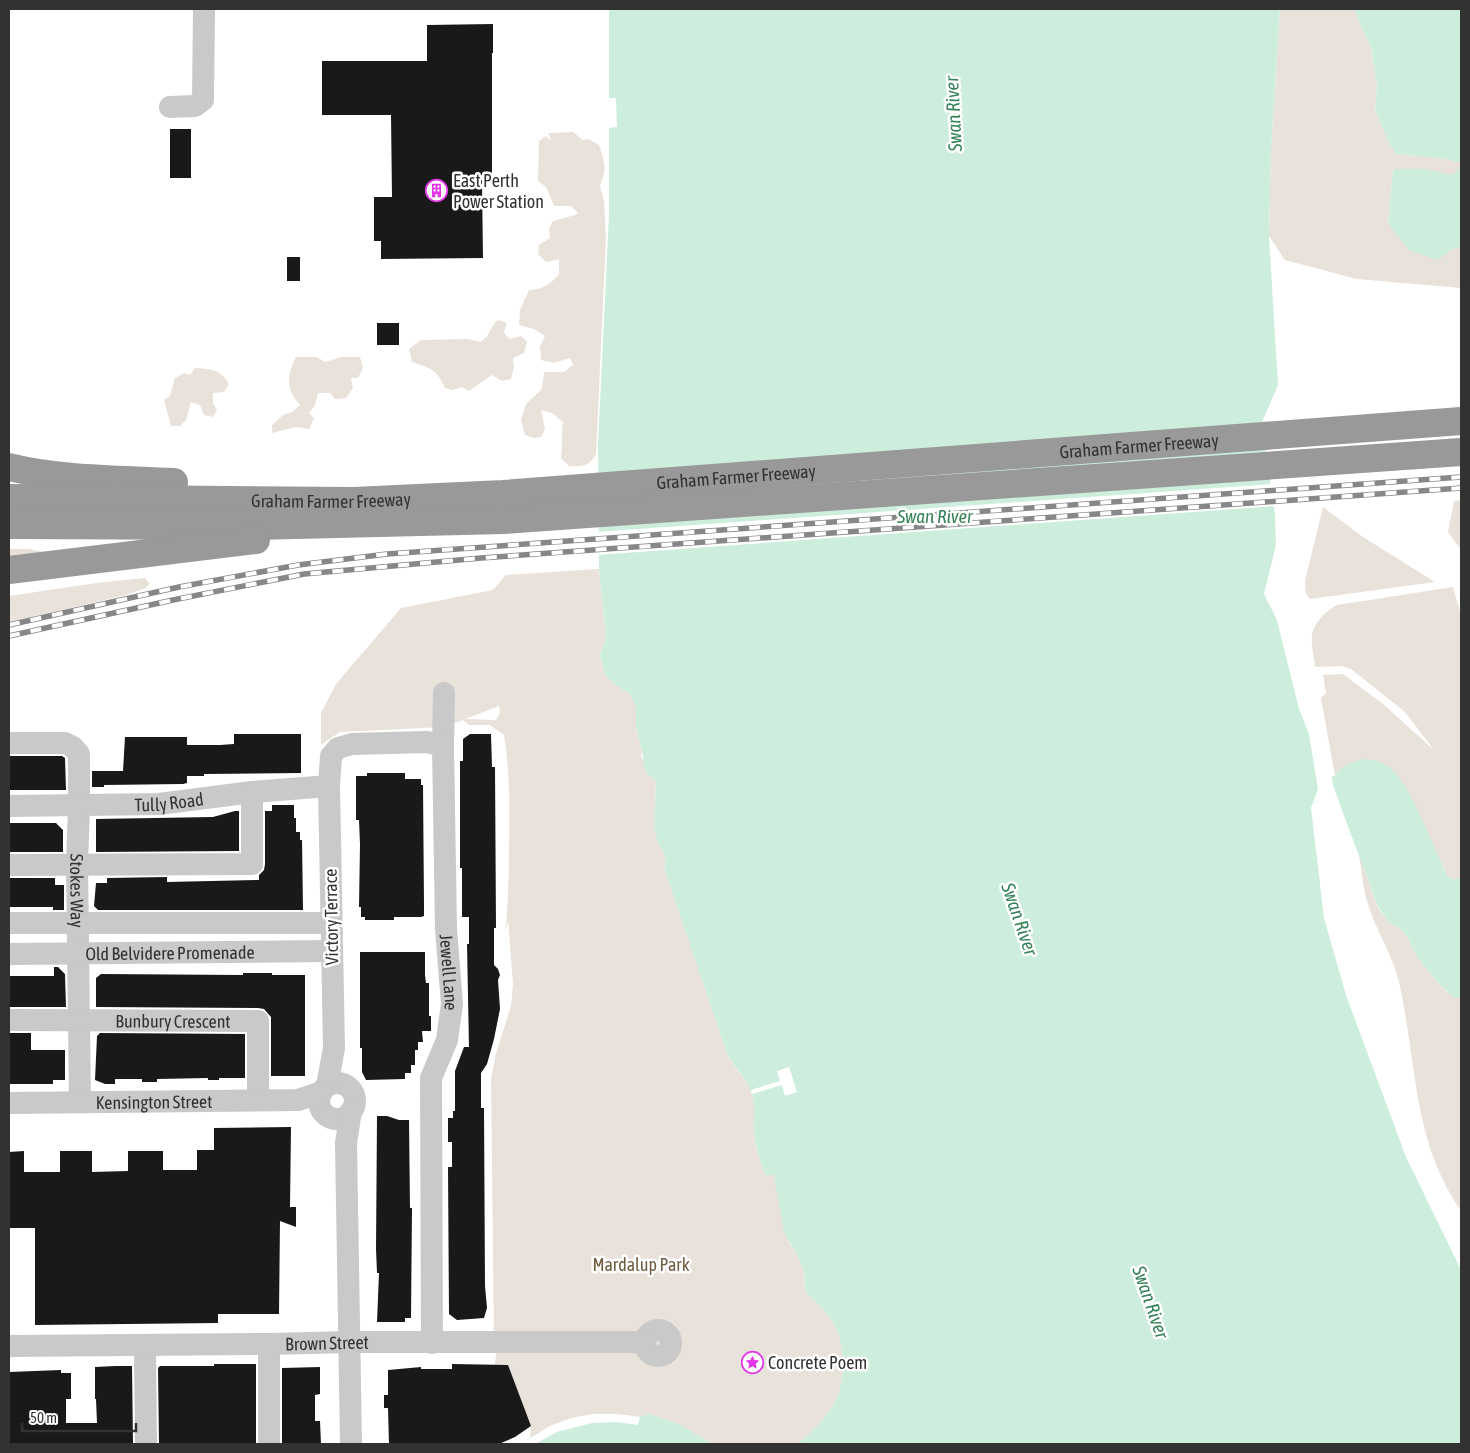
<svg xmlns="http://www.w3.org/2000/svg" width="1470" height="1453" font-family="'Asap Condensed',sans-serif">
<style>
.green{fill:#e9e2da;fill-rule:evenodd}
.water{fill:#cdeedc}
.pier{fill:#fff}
.building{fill:#191919}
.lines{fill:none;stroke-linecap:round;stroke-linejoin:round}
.minor{stroke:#c9c9c9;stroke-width:22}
.highway{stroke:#999;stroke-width:28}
.rail-casing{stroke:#878787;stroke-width:5.5}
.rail{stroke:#fff;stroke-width:4;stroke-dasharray:11;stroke-linecap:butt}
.labels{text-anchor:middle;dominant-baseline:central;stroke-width:5;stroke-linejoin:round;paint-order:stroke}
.poi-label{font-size:18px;fill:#323232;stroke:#fff;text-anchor:start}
.street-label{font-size:18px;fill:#323232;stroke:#fff}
.park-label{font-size:18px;fill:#6f5b3e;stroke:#fff}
.water-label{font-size:19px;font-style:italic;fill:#378358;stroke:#fff}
</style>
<rect width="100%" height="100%" fill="#fff"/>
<!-- green -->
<path class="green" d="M1280,9H1355L1358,19L1371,48L1377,85L1375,110L1388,141L1396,154C1418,157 1440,156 1461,163V167L1452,176L1425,169H1393L1388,224L1453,249L1461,247V288L1357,279L1285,260L1269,236L1271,150Z
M573,132L583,140L588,139L599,145C605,163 607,169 600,186L604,201L606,238L596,454C590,466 582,467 569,466L561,458C563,445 561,434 563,422L552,413L541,410L545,429L541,437L534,438L525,435L521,420L526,404L542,389L544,372H564L573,365L570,358L554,363L541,360L540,347L545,336L534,329L519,325L520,310L529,290C543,289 550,285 559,274V259L546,262L538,254L539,245L550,238L549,229L553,221L575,215L578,213L571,206H554L546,187L538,181L539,141L546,136L551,141L548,133Z
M498,320L507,323L504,333L510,339L521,336L527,342L524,353L513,358L514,367L511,379L502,381L492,375L469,391L462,387L452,390L445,388C436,368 431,369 412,362L409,349L421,340L468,339L480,342C492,335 488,329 498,320Z
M296,357H317L325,362L341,357H360L363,368L358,378H351L353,388L346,398L335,399L330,393H318L315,405L309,413L314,418L309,429L296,427L272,433V425L283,415L292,412L300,405C285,388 287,376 296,357Z
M195,368C211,369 220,369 229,384L224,392L213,393V403L217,410L213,417L204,415L200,405L191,402L186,420L180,426H171L164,400L170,396L175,378L184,373L190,375Z
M1461,500V550L1448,532L1454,501Z
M1323,507L1363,537L1435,582L1310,599L1306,594L1305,581Z
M9,549H30L47,553L9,564Z
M599,569L606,636L600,655L605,675L616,685L629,693L636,707V728L642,751L641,755L647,773L656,781L654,827L658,843L663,851L666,861L664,868L727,1054C734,1068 747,1079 752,1094C756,1106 753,1120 754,1133C756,1148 760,1161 765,1175H774L789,1242L797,1255L804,1271L805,1291C816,1302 828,1312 835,1326C841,1338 843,1351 843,1364C844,1400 824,1423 797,1444H712L679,1424L650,1414L640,1417L616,1414L582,1416L550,1426L530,1438L531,1426L507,1365H495L497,1342L494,1343L491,1079L496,1053L511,1006L513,984L508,920L505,933C508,905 509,877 509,849C510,811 510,773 504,735L490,725H469L463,720L444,727L340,732L321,745V713L336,684L401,608L493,590L506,575ZM499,706L500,713L496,720L465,719Z
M145,578L150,584L144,589L122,596L9,622V596L96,583Z
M1453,587L1461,615V879H1453L1447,875L1411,798L1338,771L1335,776L1321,698L1326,693L1323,675L1343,674L1383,704L1434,750L1405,712L1351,669L1342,666L1317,667L1315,666C1314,656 1311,646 1312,637C1312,625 1326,610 1337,605Z
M1359,855L1378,908L1390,923L1400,928L1408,938L1416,955L1437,982L1448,993L1461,998V1211C1412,1140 1417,1062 1399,982C1393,956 1377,933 1369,907C1363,891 1362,872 1359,855Z"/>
<!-- water -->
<path class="water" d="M609,9H1280L1271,150L1269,236L1278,385L1262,422L1275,514L1276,545L1264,594L1277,620L1299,709L1309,734L1318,789L1311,808L1324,918L1346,995L1406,1157L1461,1270V1444H797C824,1423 844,1400 843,1364C843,1351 841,1338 835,1326C828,1312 816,1302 805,1291L804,1271L797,1255L784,1232L774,1175H765C760,1161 756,1148 754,1133C753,1120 756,1106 752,1094C747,1079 735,1068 727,1054L664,868L666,861L663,851L658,843L654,827L656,781L647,773L644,766L642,751L636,728V707L629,693L616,685L605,675L600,655L606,636L599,569L598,445L609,215Z
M1355,9H1461V163C1440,156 1418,157 1396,154L1388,141L1375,110L1377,85L1371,48L1358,19Z
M1461,167V247L1453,249L1437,260L1409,250L1388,224L1393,169H1425L1452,175Z
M1362,759C1371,760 1379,760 1388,766C1409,780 1435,850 1447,875L1453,879H1461V998L1453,997L1437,982L1416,955L1408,938L1400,928L1390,923L1378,907L1340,805C1338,796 1331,785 1332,776H1335C1341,766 1351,763 1362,759Z
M604,1414L640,1417L650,1414L679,1424L712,1444H521C547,1426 572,1415 604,1414Z"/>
<!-- pier -->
<path class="pier" d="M607,98H616L617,127L607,128Z
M1273,484L1276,506L596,555V532Z
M789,1067L797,1092L785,1096L782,1085L752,1094L751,1090L780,1081L777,1071Z
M593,1414H616L640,1417L638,1425L618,1422L592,1423L557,1432L535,1444H521L550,1426L571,1418Z"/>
<!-- building -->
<path class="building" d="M493,24V53H492V174L482,182L483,258L381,259V241H374V197H392L391,115H322V61H427V25Z
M170,129H191V178H170Z
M287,257H300V281H287Z
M377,323H399V345H377Z
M234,734H301V773L204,774V776H187V783L183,784L104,785V787H92V771H123L125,737H187V745H220L234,744Z
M470,734H491L492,767H495L496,928H494V965L498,969L500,975L498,980L500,1009L494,1039L487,1064L481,1073V1108H484L485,1286L487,1308L484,1318L457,1320L449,1314L448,1167H452V1142H448V1118H453V1111H455V1071L464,1047H469L467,944H469V917H462V868H460V761H463V739Z
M9,756H62L65,758L66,790H9Z
M367,773H405V779H421V785H423L424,904V916L421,917H394V920H365V917H361V907H359L360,844L359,820H356V776H367Z
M272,805H294V818H296V832H300V840H302L303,910H98L94,906L96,883H107V878L167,877V882L259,880V875L264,870L265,864V811H272Z
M235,811H239V851L96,852V819L213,817Z
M9,823H56L63,830V852H9Z
M9,878H55V885H64V910H53V907H9Z
M360,952H425V975L426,983H429V1016H431V1031H422L423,1042H418V1050H415V1065H411V1073H405V1079L366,1080L362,1072V1048H360Z
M54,967H58L65,974L66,1007H9V976H54Z
M243,973H272V975H305V1076H271V1017L264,1009L258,1008L96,1007V978L101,974L243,975Z
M9,1033H31V1050H65V1080H53V1084H9Z
M100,1033L245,1034V1078H219V1080H208V1078L157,1079V1082H142V1079H115V1084H105L95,1080L97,1036Z
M377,1116H387L399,1120H409L410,1208H412L411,1318H405V1322H377L379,1273H377L376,1249Z
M291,1127L290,1207H296V1227L280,1221L279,1314H218V1323L35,1325V1228H9V1152L24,1151V1172H60V1151H92V1172L128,1171V1151H163V1170H197V1150H214V1128Z
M214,1364H256V1444H159L158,1368L160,1366H214Z
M452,1364L508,1365L531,1426L515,1437L499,1444H389L388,1408H384V1395H388V1370L421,1367V1369H452Z
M115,1366H132L133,1444H9V1372L61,1370V1373H71V1399H66V1423H97L96,1399H95V1367Z
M320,1367V1394L315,1395V1421H320L321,1444H282V1368Z"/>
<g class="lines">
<!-- minor -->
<g class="minor">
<path d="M170,107L195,106L203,100L204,9"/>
<path id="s1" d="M9,743H65L73,747L79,754V805L77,865L80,1102"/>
<path d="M443,746L444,693"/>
<path id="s2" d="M9,806L159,804L252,792L329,786"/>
<path d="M9,865L252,864V792"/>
<path d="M9,923H331"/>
<path id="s3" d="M9,954L332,951"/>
<path id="s4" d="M9,1020L258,1021V1100"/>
<circle cx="337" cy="1101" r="18"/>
<path id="s5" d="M327,1086L334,1048L329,786L331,756L338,748L352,744L427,742L443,746L446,929L452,1004L447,1040L431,1078L432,1343"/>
<path id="s6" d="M9,1103L298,1100L322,1092"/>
<circle cx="658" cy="1343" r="13"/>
<path d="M269,1344V1444"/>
<path d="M145,1345L146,1444"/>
<path id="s7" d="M9,1346L269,1344L350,1342H645"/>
<path d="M351,1444L346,1143L351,1111"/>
</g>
<!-- highway -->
<g class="highway">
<path d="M9,467C62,480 119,479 174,482"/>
<path id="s8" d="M9,498L354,501L503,494L1461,421"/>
<path d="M9,525L249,526L504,520L1461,452"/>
<path d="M9,570L256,540"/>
</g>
<defs>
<path id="rail" d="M9,625L179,587L298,565L387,554L1461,477
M9,636L173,600L304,574L481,558L1461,488"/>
</defs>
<!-- rail casing -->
<use href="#rail" class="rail-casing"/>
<!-- rail -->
<use href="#rail" class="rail"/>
</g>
<!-- icons -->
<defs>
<symbol id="building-ring" viewBox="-11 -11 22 22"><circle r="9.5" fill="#fff" stroke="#e336e8" stroke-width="1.5"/><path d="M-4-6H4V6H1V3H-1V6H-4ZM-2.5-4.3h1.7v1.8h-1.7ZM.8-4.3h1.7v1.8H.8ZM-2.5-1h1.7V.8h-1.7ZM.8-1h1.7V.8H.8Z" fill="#e336e8"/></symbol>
<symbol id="sight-ring" viewBox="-11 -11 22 22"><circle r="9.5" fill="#fff" stroke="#e336e8" stroke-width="1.5"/><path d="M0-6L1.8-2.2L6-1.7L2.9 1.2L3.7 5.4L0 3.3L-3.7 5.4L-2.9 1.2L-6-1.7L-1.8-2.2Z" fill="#e336e8"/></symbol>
</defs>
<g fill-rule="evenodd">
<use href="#building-ring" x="424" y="178" width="25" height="25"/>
<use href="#sight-ring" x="740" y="1350" width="25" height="25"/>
</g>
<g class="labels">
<!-- poi labels -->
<g class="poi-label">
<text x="453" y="180">East Perth<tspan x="453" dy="21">Power Station</tspan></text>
<text x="768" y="1362">Concrete Poem</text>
</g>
<!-- street labels -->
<g class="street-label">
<text stroke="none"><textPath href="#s8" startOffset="1132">Graham Farmer Freeway</textPath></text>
<text stroke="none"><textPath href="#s8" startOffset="728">Graham Farmer Freeway</textPath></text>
<text stroke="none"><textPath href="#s8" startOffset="322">Graham Farmer Freeway</textPath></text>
<text stroke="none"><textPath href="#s2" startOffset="160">Tully Road</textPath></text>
<text stroke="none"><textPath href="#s1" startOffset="211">Stokes Way</textPath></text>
<text transform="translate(331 917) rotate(-91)">Victory Terrace</text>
<text stroke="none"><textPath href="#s3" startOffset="161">Old Belvidere Promenade</textPath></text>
<text stroke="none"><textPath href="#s5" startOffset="674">Jewell Lane</textPath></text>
<text stroke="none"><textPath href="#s4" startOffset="164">Bunbury Crescent</textPath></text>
<text stroke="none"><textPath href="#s6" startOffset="145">Kensington Street</textPath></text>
<text stroke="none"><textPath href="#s7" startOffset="318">Brown Street</textPath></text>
</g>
<!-- park labels -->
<g class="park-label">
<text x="641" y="1264">Mardalup Park</text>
</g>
<!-- water labels -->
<g class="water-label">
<text transform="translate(953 114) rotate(-93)">Swan River</text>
<text x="935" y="516">Swan River</text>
<text transform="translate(1020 919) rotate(71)">Swan River</text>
<text transform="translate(1151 1302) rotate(71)">Swan River</text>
</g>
</g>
<!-- border -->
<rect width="1470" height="1453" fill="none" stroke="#323232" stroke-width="20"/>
<!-- scale -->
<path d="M22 1423v8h114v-8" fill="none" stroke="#323232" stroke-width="2.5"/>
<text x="30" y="1423" font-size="15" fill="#323232" stroke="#ffffff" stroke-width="4" paint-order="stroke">50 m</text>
</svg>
